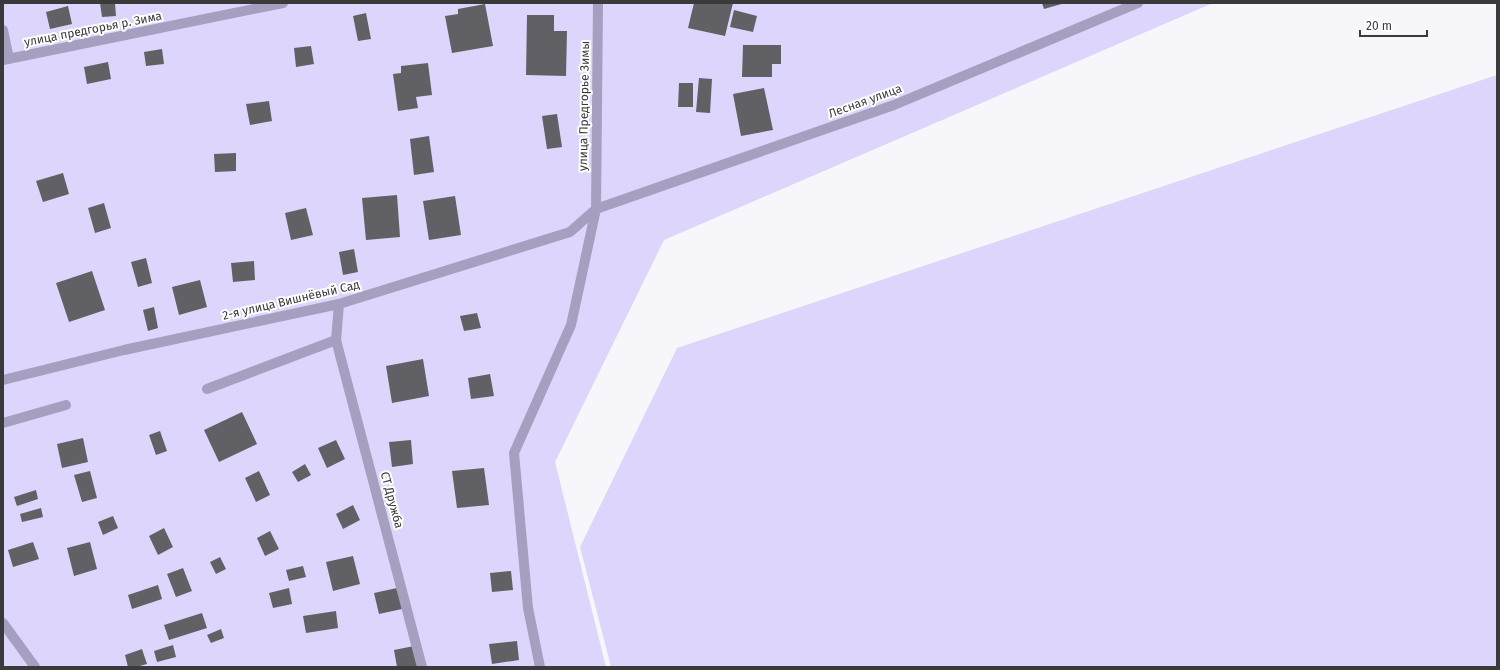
<svg xmlns="http://www.w3.org/2000/svg" width="1500" height="670" font-family="'Fira Sans',sans-serif">
<style>
.green{fill:#ddd5fb}
.building{fill:#616065}
.lines{fill:none;stroke-linecap:round;stroke-linejoin:round}
.lane{stroke:#a69fc0;stroke-width:10}
.street{stroke:#a69fc0;stroke-width:10}
.labels{text-anchor:middle;dominant-baseline:central;stroke-width:4;stroke-linejoin:round;paint-order:stroke}
.street-label{font-size:12px;fill:#3a3a3c;stroke:#fff}
</style>
<rect width="100%" height="100%" fill="#f7f6fb"/>
<!-- green -->
<path class="green" d="M3,3H1213L664,240L555,462L606,667H3Z
M1497,75V667H611L580,547L677,348Z"/>
<!-- building -->
<path class="building" d="M100,3H115L116,16L102,17Z
M694,3H733L725,36L688,28Z
M1042,3H1065L1044,9Z
M485,4L493,46L452,53L445,16L458,14V9Z
M68,6L72,24L50,29L46,12Z
M734,10L757,16L753,32L730,27Z
M366,13L371,39L358,41L353,16Z
M527,15H554V31H567L566,76L526,75Z
M743,45H781V64H772V77H742Z
M311,46L314,64L296,67L294,48Z
M162,49L164,64L146,66L144,52Z
M108,62L111,79L87,84L84,67Z
M428,63L432,95L416,97L418,108L398,111L393,74L401,73V66Z
M699,78L712,79L710,113L696,112Z
M679,83H693V107H678Z
M764,88L773,130L741,136L733,94Z
M269,101L272,121L250,125L246,104Z
M557,114L562,147L547,149L542,116Z
M429,136L434,172L414,175L410,139Z
M236,153V171L215,172L214,154Z
M63,173L69,194L43,202L36,181Z
M397,195L400,237L366,240L362,198Z
M455,196L461,235L429,240L423,201Z
M104,203L111,228L95,233L88,208Z
M306,208L313,235L291,240L285,213Z
M354,249L358,272L343,275L339,252Z
M146,258L152,283L138,287L131,262Z
M254,261L255,280L233,282L231,263Z
M92,271L105,310L69,322L56,283Z
M200,280L207,307L179,315L172,287Z
M154,307L158,328L148,331L143,310Z
M477,313L481,328L464,331L460,316Z
M423,359L429,396L392,403L386,366Z
M490,374L494,396L471,399L468,378Z
M242,412L257,444L219,462L204,430Z
M160,431L167,451L156,455L149,435Z
M83,438L88,462L62,468L57,444Z
M336,440L345,459L327,468L318,448Z
M411,440L413,464L392,467L389,442Z
M305,464L311,475L298,482L292,472Z
M484,468L489,505L457,508L452,471Z
M90,471L97,498L82,502L74,475Z
M259,471L270,495L256,502L245,478Z
M36,490L38,499L17,506L14,497Z
M353,505L360,520L343,529L336,514Z
M41,508L43,517L22,522L20,514Z
M113,516L118,528L103,535L98,522Z
M164,528L173,547L158,555L149,536Z
M270,531L279,549L265,556L257,538Z
M33,542L39,559L13,567L8,550Z
M90,542L97,569L74,576L67,548Z
M353,556L360,584L333,591L326,562Z
M220,557L226,569L216,574L210,562Z
M303,566L306,577L289,581L286,570Z
M183,568L192,591L176,597L167,574Z
M511,571L513,590L492,592L490,573Z
M158,585L162,599L132,609L128,595Z
M289,588L292,604L273,608L269,593Z
M397,588L402,609L379,614L374,593Z
M336,611L338,628L306,633L303,616Z
M202,613L207,628L169,640L164,625Z
M221,629L224,638L211,643L207,635Z
M517,641L519,660L492,664L489,644Z
M173,645L176,657L157,662L154,651Z
M414,646L418,667H397L394,650Z
M142,649L147,664L136,667H128L125,655Z"/>
<g class="lines">
<!-- lane -->
<path class="lane" d="M3,30L9,59
M3,60L283,3
M339,304L336,340L422,667
M207,389L336,340
M3,423L66,405
M3,623L35,667"/>
<!-- street -->
<path class="street" d="M3,380L124,350L339,304L570,232L596,209L894,105L1138,3
M540,667L528,608L514,453L571,325L596,209L598,3"/>
</g>
<g class="labels">
<!-- street labels -->
<g class="street-label">
<text transform="translate(93 29) rotate(-11)">улица предгорья р. Зима</text>
<text transform="translate(865 101) rotate(-20)">Лесная улица</text>
<text transform="translate(584 106) rotate(-89)">улица Предгорье Зимы</text>
<text transform="translate(291 300) rotate(-13)">2-я улица Вишнёвый Сад</text>
<text transform="translate(392 500) rotate(75)">СТ Дружба</text>
</g>
</g>
<!-- border -->
<rect width="1500" height="670" fill="none" stroke="#3a3a3c" stroke-width="8"/>
<!-- scale -->
<path d="M1360 30v6h67v-6" fill="none" stroke="#3a3a3c" stroke-width="2"/>
<text x="1366" y="30" font-size="12" fill="#3a3a3c" stroke="#ffffff" stroke-width="3" paint-order="stroke">20 m</text>
</svg>
